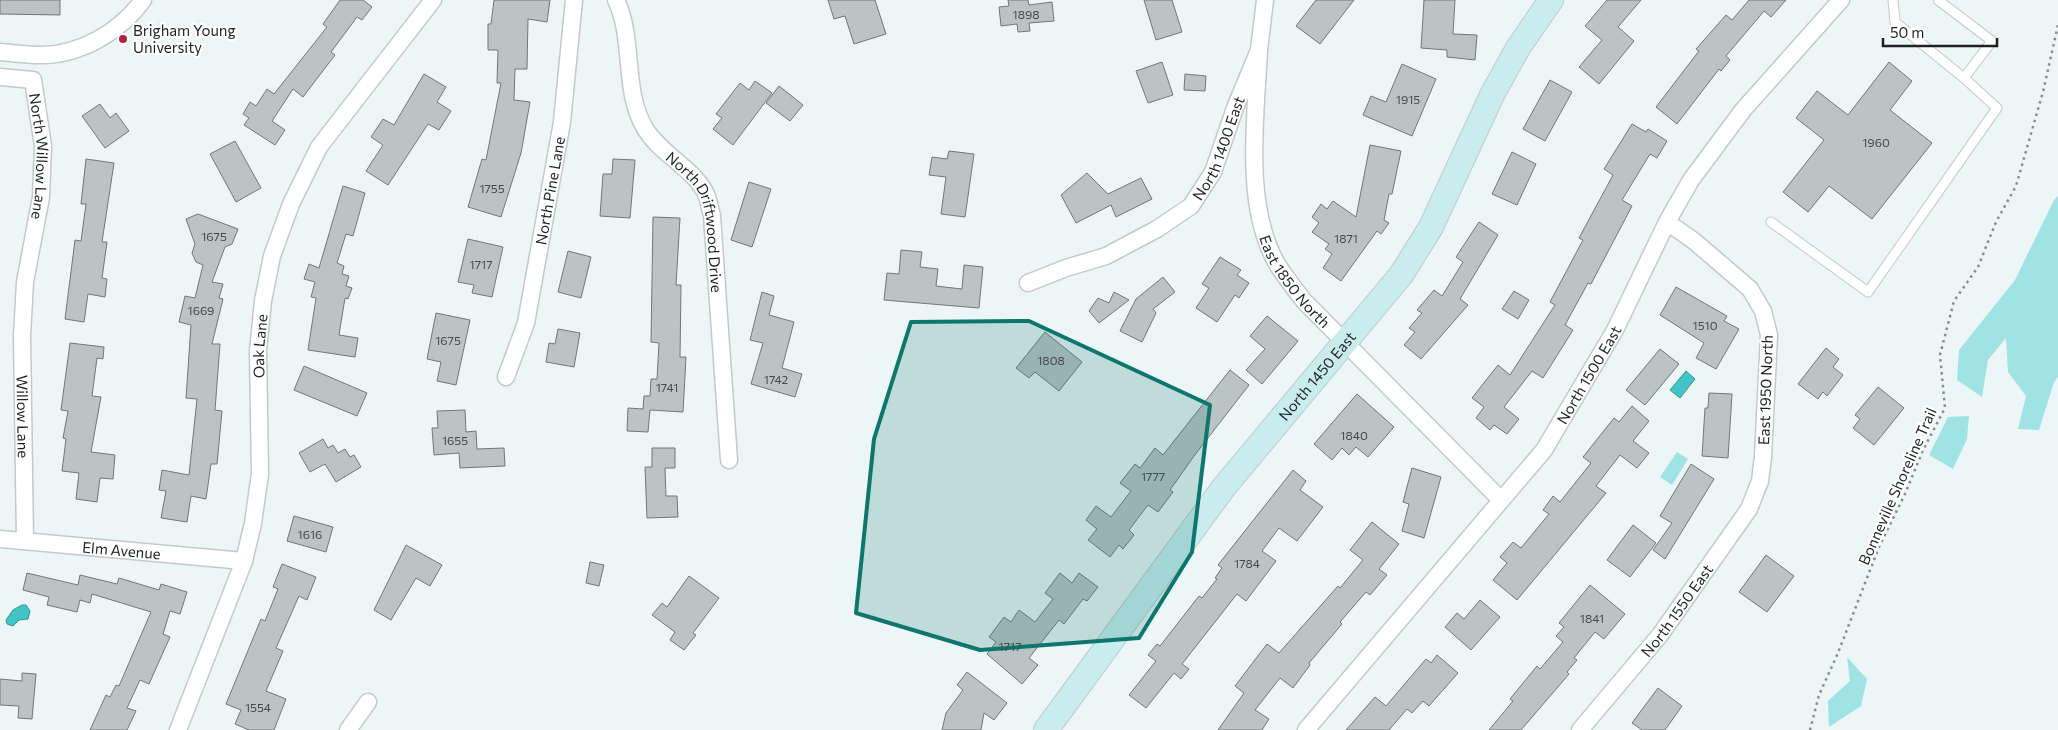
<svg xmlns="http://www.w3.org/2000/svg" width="2058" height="730" font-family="Commissioner,sans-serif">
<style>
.green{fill:#a0e3e4}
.water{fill:#42c3c5;stroke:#389394}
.building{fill:#bac4c4;stroke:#707979}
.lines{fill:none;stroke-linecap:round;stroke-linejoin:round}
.lane-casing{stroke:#c1cbcb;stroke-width:11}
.street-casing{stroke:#c1cbcb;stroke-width:19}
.secondary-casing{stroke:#c1cbcb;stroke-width:26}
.path{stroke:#878d8d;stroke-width:2.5;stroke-dasharray:2.5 4;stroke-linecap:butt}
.lane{stroke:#fff;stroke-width:9}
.street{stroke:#fff;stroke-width:16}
.secondary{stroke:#c9edee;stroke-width:24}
.marked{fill:#0f766e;fill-opacity:0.2;stroke:#0f766e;stroke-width:4;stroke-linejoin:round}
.poi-dot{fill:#b21f3d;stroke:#fff;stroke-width:2}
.labels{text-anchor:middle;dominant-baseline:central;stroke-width:4.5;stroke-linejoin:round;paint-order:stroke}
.number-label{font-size:12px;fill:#464a4a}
.poi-label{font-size:15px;fill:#1f2222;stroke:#fff;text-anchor:start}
.street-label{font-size:15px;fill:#1f2222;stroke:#fff}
</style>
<rect width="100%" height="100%" fill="#ecf6f6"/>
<!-- green -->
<path class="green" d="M2058,196V377L2054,382L2039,430L2018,429L2026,396L2008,372L2006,338L1988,360L1982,397L1957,380L1959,350L2015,280L2054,200Z
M1969,416L1967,439L1953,469L1929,455L1948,417Z
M1677,452L1688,459L1672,485L1660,477Z
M1847,657L1867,679L1861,706L1829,727L1828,701L1850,681Z"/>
<!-- water -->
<path class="water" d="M1686,371L1695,379L1680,398L1670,390Z
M22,605H26L30,611L28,619L19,620L13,626L7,624L6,620L13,610Z"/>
<!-- building -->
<path class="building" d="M0,0H60V15L0,14Z
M340,0H363L372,7L362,20L357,17L331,52L335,55L303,97L293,89L272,121L285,130L275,145L244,125L249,118L243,114L250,102L256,106L267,89L274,94L327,27L323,24Z
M494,0H550L547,22L528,19L527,69H515L514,100L530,102L521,153L501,217L468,207L482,159L486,160L501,83H497L498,50H488V24H491Z
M828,0H875L886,34L854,44L845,16L834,19Z
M1008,0H1028L1029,5L1052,2L1054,21L1029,23L1030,31L1018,32L1017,24L1001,26L999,7L1009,6Z
M1144,0H1172L1182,32L1156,40Z
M1316,0H1354L1320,44L1296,26Z
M1424,0H1455L1453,34L1477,35L1475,60L1447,57V50L1421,48Z
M1607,0H1641L1618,27L1634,41L1599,84L1579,67L1602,40L1585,26Z
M1749,0H1786L1771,17L1764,11L1726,56L1730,60L1721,71L1719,69L1677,124L1656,107L1699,51L1696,49L1726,15L1732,20Z
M1162,62L1173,95L1148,103L1136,71Z
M1889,62L1912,81L1890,110L1932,143L1872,219L1829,186L1808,212L1783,192L1824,140L1796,118L1817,91L1848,115Z
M1402,64L1436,79L1412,136L1363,115L1371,96L1386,102Z
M424,74L446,87L437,102L451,111L439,130L428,124L388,185L366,171L383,145L371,137L383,119L394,125Z
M1185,74L1206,76L1205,91L1184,90Z
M1550,80L1572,92L1545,141L1523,129Z
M755,81L772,93L733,145L713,129L722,118L716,114L740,83L749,90Z
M779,86L803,105L790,121L766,103Z
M100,104L110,118L116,113L129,131L105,148L82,116Z
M1632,124L1646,132L1648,129L1667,141L1657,158L1650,154L1622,200L1632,206L1591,284L1588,283L1565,325L1573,330L1543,378L1532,371L1504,407L1519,419L1507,434L1494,425L1490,430L1476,418L1484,407L1472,398L1498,365L1510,375L1555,305L1550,302L1583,240L1579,238L1613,175L1604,169Z
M235,141L261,188L236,202L210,154Z
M1370,145L1401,151L1392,194H1389L1384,220L1389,223L1381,234L1377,231L1341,281L1323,268L1332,254L1325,249L1329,244L1312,232L1319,223L1312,217L1321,204L1327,209L1333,201L1356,217Z
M949,151L974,154L965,217L941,214L946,177L929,175L932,157L947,159Z
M1512,152L1536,164L1517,205L1492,194Z
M86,159L114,163L102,242H107L102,278L107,279L105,297L88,294L84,322L65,319L75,240L81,241L86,204H81Z
M613,159L635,160L630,218L600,216L603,174H612Z
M1087,173L1108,194L1141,178L1152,199L1116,217L1111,205L1076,223L1061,195Z
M749,182L771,189L752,247L731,240Z
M343,186L365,193L353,236L346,234L337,263L344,266L342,274L349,276L346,286L352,288L348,299L345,298L339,335L358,338L355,357L308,350L316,298L311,297L315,282L304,279L309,264L319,268Z
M198,214L238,229L232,244L225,247L212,282L223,284L219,298L223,299L212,344H220L215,410L222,411L217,464H211L206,499L191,496L187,522L161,518L166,491L159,490L162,470L189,475L197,399L186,398L191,325L179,322L185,296L195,298L203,265L196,262L192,253L195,244L186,219Z
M653,217L680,218L676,285H681L680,357H686L683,412L650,410L648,432L627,431L628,408L643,409L644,396H650L651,379H657L659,343L651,342Z
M1479,222L1498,235L1460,299L1468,305L1421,359L1404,345L1415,332L1409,328L1422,313L1417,310L1434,290L1442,296L1463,262L1456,257Z
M468,239L503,247L492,297L472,293L474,285L458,282Z
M901,250L922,252L920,267L938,269L936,286L962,289L964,265L983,267L979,308L884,300L887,273L899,274Z
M568,251L591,257L581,298L558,292Z
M1220,257L1241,270L1237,275L1249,283L1239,298L1235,295L1217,322L1196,308L1209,288L1202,284Z
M1163,277L1175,292L1153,309L1156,313L1142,342L1120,331L1136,299Z
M1676,287L1727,316L1724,321L1739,329L1716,369L1696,358L1704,343L1660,315Z
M1514,291L1529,300L1518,319L1502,309Z
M762,292L774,296L769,315L794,322L782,368L802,374L795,397L751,384L763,343L750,340Z
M1114,292L1129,300L1099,323L1089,311L1098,298L1109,303Z
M436,313L470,320L456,385L437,381L441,362L427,359Z
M1267,316L1298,341L1262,384L1246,370L1265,349L1250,336Z
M558,329L580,333L574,367L546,362L549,343L555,344Z
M1045,332L1082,362L1059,391L1035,372L1029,378L1016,368Z
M70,343L104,347L103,359L97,358L92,396L101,397L91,452L115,455L113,479L100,478L97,502L76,499L79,473L62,471L66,439L63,438L68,411L61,410Z
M1826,348L1839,359L1833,367L1843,375L1827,396L1823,392L1818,399L1798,384Z
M1660,349L1679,364L1645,405L1626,390Z
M304,366L367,393L357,416L294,390Z
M1230,370L1249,385L1194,456L1170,490L1173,492L1158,512L1148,505L1129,530L1134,535L1123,549L1119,545L1110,557L1088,540L1097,529L1086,520L1096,506L1111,517L1131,491L1120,483L1135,464L1140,468L1155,448L1163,455Z
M1878,387L1904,408L1874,445L1853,428L1860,419L1855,415Z
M1709,393L1732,394L1728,458L1702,456L1705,408H1708Z
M1357,394L1394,427L1368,457L1356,447L1349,455L1342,448L1332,460L1314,444Z
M1632,406L1649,421L1633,441L1649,453L1637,468L1620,455L1596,486L1606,493L1517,600L1493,580L1507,563L1500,557L1513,542L1521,548L1549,514L1543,510L1553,496L1560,502L1591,463L1583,457L1614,418L1619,422Z
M465,410L466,432L476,431L477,449L504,448L505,466L460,468L459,453L434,455L432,428H438L437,411Z
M323,439L328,448L333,445L338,453L345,449L350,457L354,455L361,467L336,482L325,464L310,472L299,453Z
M652,448H675V468H665L666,496H677L678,517L647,518L645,467H652Z
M1691,464L1714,479L1665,559L1653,550L1672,523L1660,516Z
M1412,468L1441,477L1424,538L1402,531L1409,504L1403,502Z
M1293,470L1306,481L1300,490L1323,507L1297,541L1279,528L1262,551L1276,561L1246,601L1237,594L1182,664L1189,669L1181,679L1174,673L1146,708L1129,695L1156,661L1148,655L1157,644L1160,646L1199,596L1202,598L1217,579L1215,578L1222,568L1218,565Z
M294,516L333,527L326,552L287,541Z
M1372,522L1399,544L1379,569L1387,575L1370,595L1366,592L1340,622L1342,624L1309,663L1310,665L1293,688L1280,678L1255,710L1269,719L1262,730H1218L1244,693L1235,686L1267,644L1279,653L1338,586L1340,588L1363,560L1350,550Z
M1633,525L1656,543L1630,577L1607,560Z
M406,545L442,565L430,586L416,578L391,620L374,610Z
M1766,555L1794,576L1767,612L1739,592Z
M590,562L604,565L599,586L586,583Z
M282,564L316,577L307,600L299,596L276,648L283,651L266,691L286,699L274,730H249L235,724L241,710L226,704L261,619L265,621L278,589L273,587Z
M27,573L78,585L80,575L117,584L119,578L159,590L161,584L187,592L180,614L170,611L163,634L170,637L149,684L140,680L127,708L136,711L127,730H90L106,695L110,697L116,685L119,686L151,612L92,594L90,603L80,600L77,612L47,605L49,597L23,590Z
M1060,573L1072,583L1079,573L1098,587L1087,601L1083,599L1064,624L1059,620L1029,658L1038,665L1022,684L987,654L996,642L989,637L1004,617L1011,622L1019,610L1035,622L1053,599L1045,593Z
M689,576L719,598L693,633L696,635L684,650L670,640L675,632L652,615L662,603L667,607Z
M1590,585L1625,614L1604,639L1595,632L1574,658L1577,660L1567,672L1569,674L1521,730H1489L1513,701L1510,699L1537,666L1540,669L1563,642L1556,636L1564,627L1559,623Z
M1480,600L1500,617L1471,650L1445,627L1457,613L1464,619Z
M1437,655L1458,673L1429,706L1423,701L1412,713L1407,709L1389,730H1346L1375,697L1386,706L1426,659L1431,663Z
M967,672L1007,703L994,720L984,713L981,730H942L946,713L963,690L957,685Z
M22,673L36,674L32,719L18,718L19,706L0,705V679L22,681Z
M1658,688L1682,706L1665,730H1642L1632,723Z"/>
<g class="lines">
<defs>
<path id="lane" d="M1893,0L1895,22L1964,78
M1771,222L1868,292L1997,108L1964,78L1992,41L1938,0"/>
<g id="street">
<path id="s1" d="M616,0C635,39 622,93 646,130C661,154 695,170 706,194C709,201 710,209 712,216L729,460"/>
<path id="s2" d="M1259,50C1256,117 1243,204 1277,264C1285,277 1295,289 1304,301L1501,500"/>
<path d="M0,52C13,53 26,55 39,55C79,56 120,32 143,0"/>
<path id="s3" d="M0,77L33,80L43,146L41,197L25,282L22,336L25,541"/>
<path id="s4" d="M1028,283L1066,268L1106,256L1157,229L1191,206L1213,172L1235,108L1259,50L1265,0"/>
<path id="s5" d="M506,377L526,323L562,122L574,0"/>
<path id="s6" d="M0,539L244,561"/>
<path id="s7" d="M178,730L244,561L253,523L260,474L258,351L263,301L272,256L291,204L319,147L433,0"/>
<path d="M348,730L368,702"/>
<path id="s8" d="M1306,730L1544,450L1615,330L1667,222L1691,180L1743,110L1841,0"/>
<path id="s9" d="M1580,730L1660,635L1749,509L1760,481L1763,457L1769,335L1763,311L1750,289L1694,241L1667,222"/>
</g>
<g id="secondary">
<path id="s10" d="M1046,730L1224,487L1401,275L1431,227L1493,93L1518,48L1551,0"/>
</g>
</defs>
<!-- lane casing -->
<use href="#lane" class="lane-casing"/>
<!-- street casing -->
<use href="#street" class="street-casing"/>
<!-- secondary casing -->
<use href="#secondary" class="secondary-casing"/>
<!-- path -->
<path class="path" d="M1810,730L1819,695L1838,653L1879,547L1905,494L1923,450L1945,408L1940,355L1954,301L1978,267L1996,222L2016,186L2043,92L2058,25"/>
<!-- lane -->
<use href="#lane" class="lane"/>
<!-- street -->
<use href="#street" class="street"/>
<!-- secondary -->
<use href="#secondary" class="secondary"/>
</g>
<!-- marked area -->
<path class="marked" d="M1029,321L1210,405L1192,552L1139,638L980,650L856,613L874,439L911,322Z"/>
<!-- markers -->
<circle class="poi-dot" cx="123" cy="39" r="5"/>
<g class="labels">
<!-- number labels -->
<g class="number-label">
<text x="1026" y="14">1898</text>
<text x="1408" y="99">1915</text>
<text x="1876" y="142">1960</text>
<text x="492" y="188">1755</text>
<text x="214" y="236">1675</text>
<text x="1346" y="238">1871</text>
<text x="481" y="264">1717</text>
<text x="201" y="310">1669</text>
<text x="1705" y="325">1510</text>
<text x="448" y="340">1675</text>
<text x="1051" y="360">1808</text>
<text x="776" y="379">1742</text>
<text x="667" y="387">1741</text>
<text x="1354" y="435">1840</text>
<text x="455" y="440">1655</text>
<text x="1153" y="476">1777</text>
<text x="310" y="534">1616</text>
<text x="1247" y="563">1784</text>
<text x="1592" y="618">1841</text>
<text x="1010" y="646">1717</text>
<text x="258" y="707">1554</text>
</g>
<!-- poi labels -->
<g class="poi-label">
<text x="133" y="30">Brigham Young<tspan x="133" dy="17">University</tspan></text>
</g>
<!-- street labels -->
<g class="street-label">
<text stroke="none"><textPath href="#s4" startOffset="246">North 1400 East</textPath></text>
<text stroke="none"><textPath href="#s3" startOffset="110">North Willow Lane</textPath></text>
<text stroke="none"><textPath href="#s5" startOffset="192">North Pine Lane</textPath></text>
<text stroke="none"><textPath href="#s1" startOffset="245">North Driftwood Drive</textPath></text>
<text stroke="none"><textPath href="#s2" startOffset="242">East 1850 North</textPath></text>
<text stroke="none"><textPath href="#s7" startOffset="398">Oak Lane</textPath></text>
<text stroke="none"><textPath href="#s8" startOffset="455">North 1500 East</textPath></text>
<text stroke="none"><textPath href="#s10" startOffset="446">North 1450 East</textPath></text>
<text transform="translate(1765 390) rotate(-88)">East 1950 North</text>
<text stroke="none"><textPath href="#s3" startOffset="372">Willow Lane</textPath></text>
<text transform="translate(1897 486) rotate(-66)">Bonneville Shoreline Trail</text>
<text stroke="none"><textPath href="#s6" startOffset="122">Elm Avenue</textPath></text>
<text stroke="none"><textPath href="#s9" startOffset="154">North 1550 East</textPath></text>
</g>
</g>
<!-- scale -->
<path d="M1883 38v8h114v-8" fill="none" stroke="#1f2222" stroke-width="2.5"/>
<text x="1890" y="38" font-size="15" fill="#1f2222" stroke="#ffffff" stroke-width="4" paint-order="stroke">50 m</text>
</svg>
